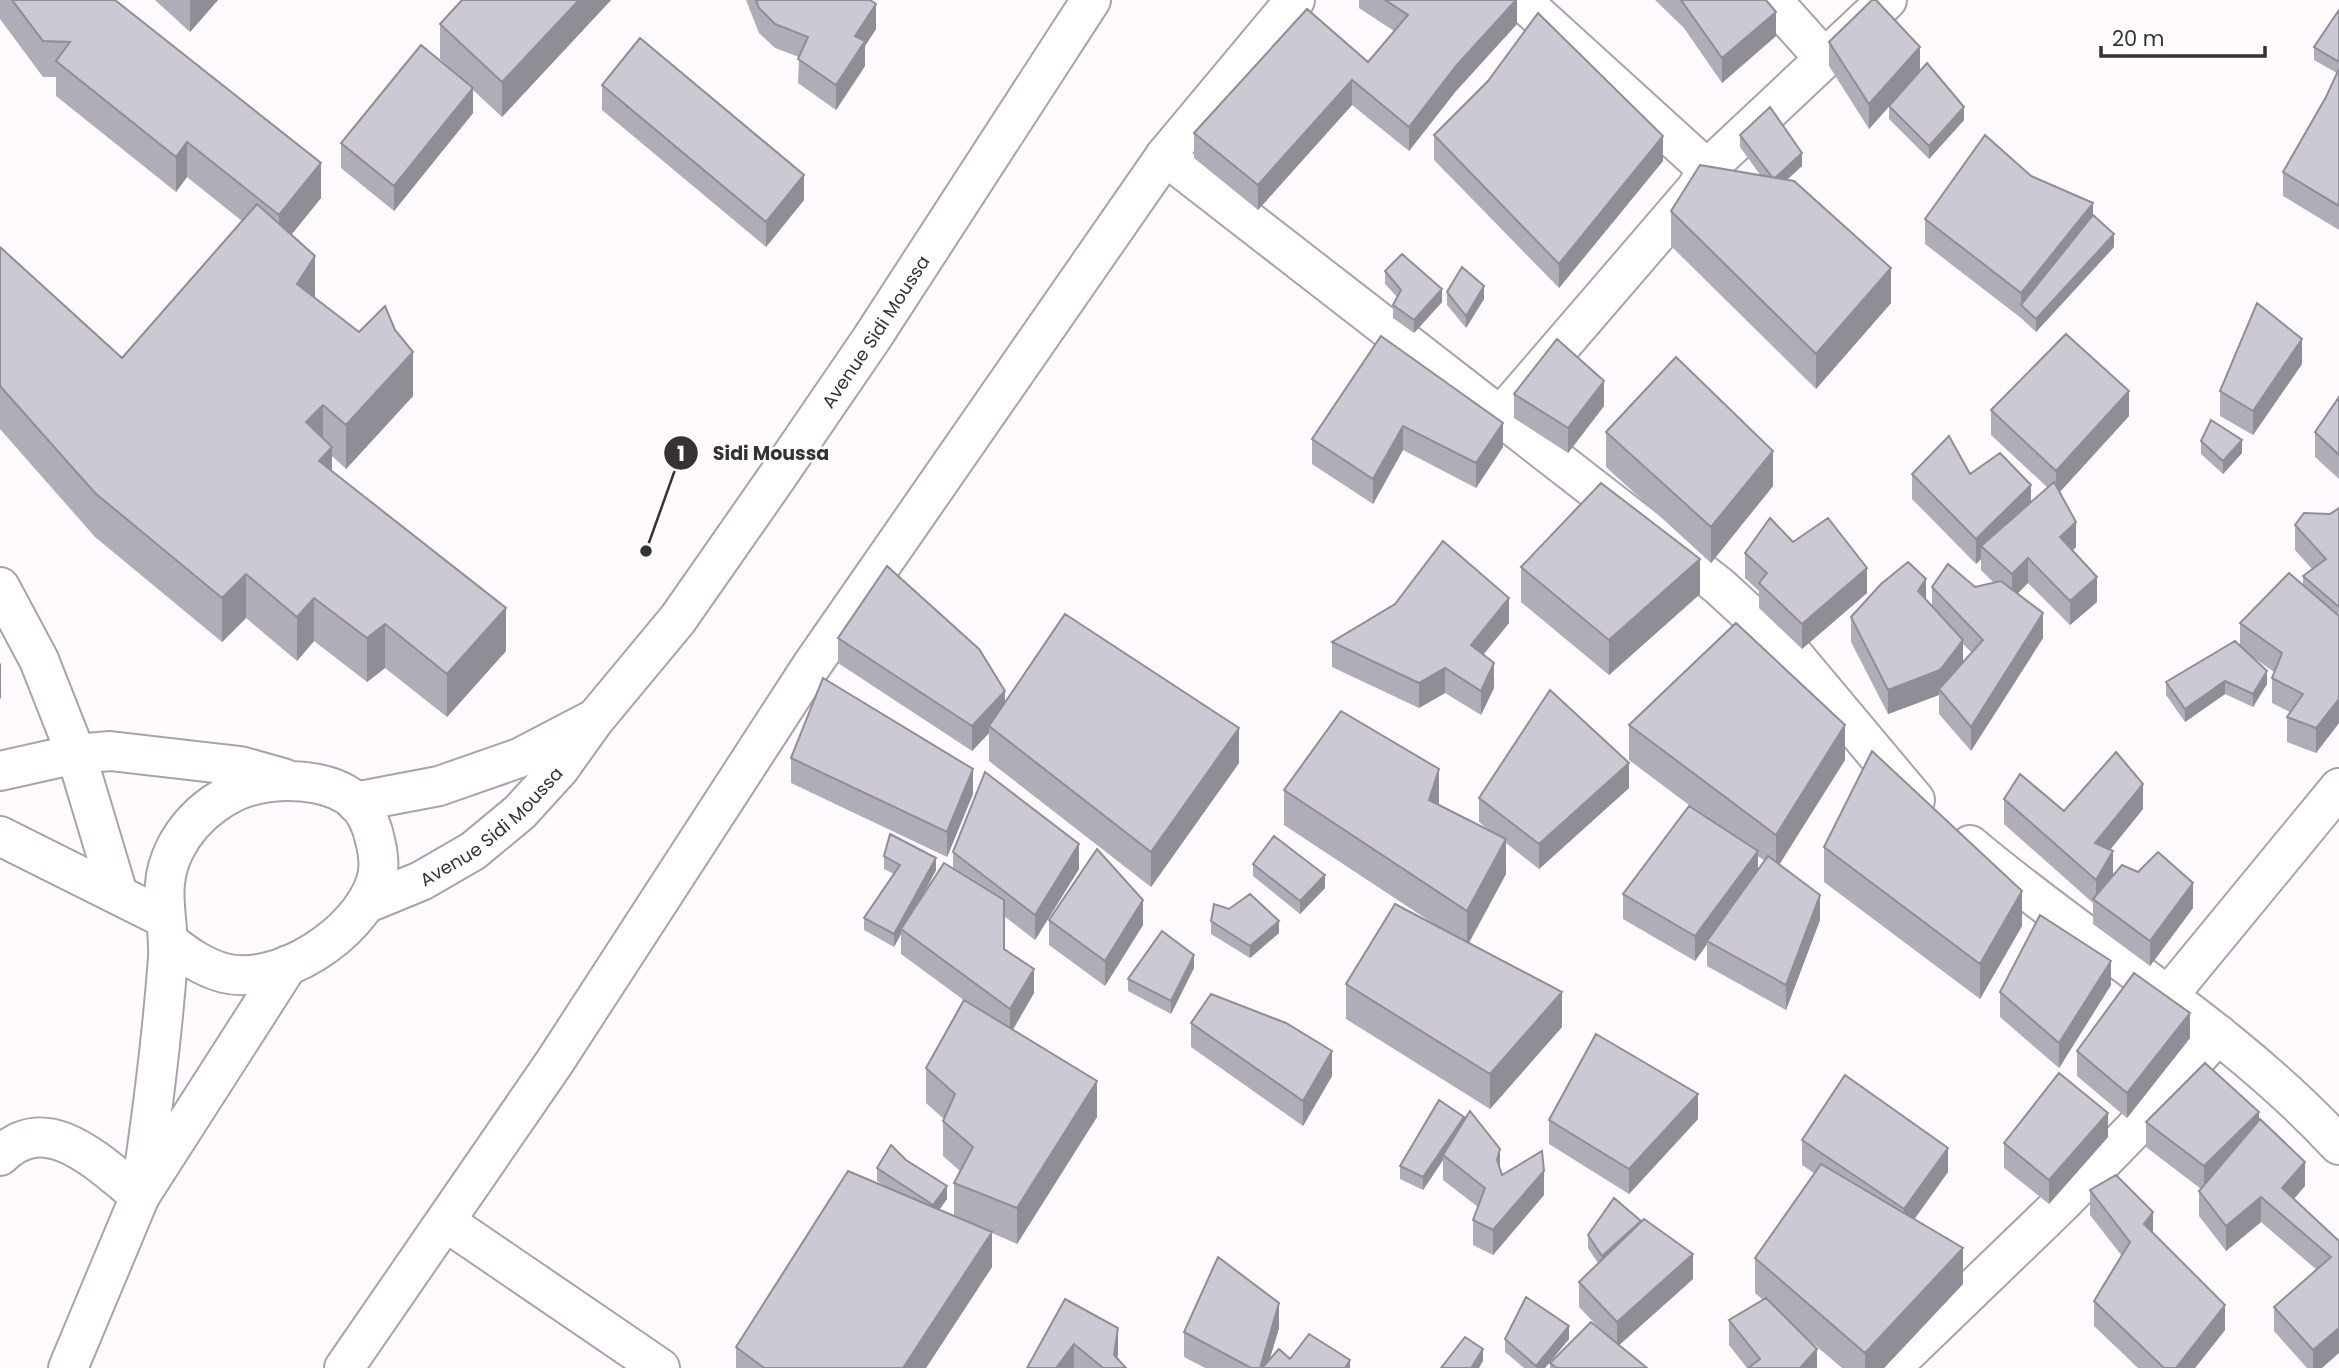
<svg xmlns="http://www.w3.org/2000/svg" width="2339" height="1368" font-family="Poppins,sans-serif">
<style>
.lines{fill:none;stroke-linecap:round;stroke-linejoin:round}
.pedestrian-casing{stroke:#aaa2ab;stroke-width:42}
.minor-casing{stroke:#aaa2ab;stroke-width:42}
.tertiary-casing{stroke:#aaa2ab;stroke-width:42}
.pedestrian{stroke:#fff;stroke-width:38}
.minor{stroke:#fff;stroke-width:38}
.tertiary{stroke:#fff;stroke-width:38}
.wall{fill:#afadb7;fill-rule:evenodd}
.shaded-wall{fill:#8f8d95}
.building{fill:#ccc9d5;stroke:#8f8d95;stroke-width:2}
.labels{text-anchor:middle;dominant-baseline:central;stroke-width:5;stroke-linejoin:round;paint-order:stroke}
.street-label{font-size:18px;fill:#353135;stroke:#fff}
.leader{fill:none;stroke:#353135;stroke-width:2.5}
.callout-dot{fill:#353135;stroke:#fff;stroke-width:2.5}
.mark-label{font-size:21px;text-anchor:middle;font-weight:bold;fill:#fff}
.callout-label{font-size:19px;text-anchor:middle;font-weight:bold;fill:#353135;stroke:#fff;stroke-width:5;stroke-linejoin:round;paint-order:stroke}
</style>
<rect width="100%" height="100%" fill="#fefafe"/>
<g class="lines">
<defs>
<path id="pedestrian" d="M1165,156L1719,586L1791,652L1915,800
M1970,845C2091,947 2231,1028 2339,1145
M2168,996L2339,788
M446,1222L660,1368
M1891,1368L2061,1204L2133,1130L2218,1034"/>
<path id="minor" d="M1521,0L1707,169
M1772,0L1824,58
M1499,418L1696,189L1707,169L1887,0
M0,587L39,660L76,754L118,894
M0,1156C47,1108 101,1165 140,1196
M344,1368L554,1063L812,665L1165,156L1295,0"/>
<g id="tertiary">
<path d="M0,771L76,754L110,751L240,766L283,778"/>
<path d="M355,802L439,786L519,758L590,721"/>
<path d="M0,836L164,918"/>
<path id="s1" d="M365,904L421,881L473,851L520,812L560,768L595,719L678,619L777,477L872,338L1091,0"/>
<path d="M140,1196C152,1117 162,1038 168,958C170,920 155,888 175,849C193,813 231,786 270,782C297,779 335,782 356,802C366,812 372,826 375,840C378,852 380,869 376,881C360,934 278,987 224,973C202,967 186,955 169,942"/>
<path d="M68,1368L140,1196L288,965"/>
</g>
</defs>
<!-- pedestrian casing -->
<use href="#pedestrian" class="pedestrian-casing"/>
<!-- minor casing -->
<use href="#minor" class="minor-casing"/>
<!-- tertiary casing -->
<use href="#tertiary" class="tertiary-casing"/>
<!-- pedestrian -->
<use href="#pedestrian" class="pedestrian"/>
<!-- minor -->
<use href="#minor" class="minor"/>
<!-- tertiary -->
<use href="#tertiary" class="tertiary"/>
</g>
<!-- wall -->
<path class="wall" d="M0,0H115L321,198L291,235L315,298L413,396L346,469L332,456V471L506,651L447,717L385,668L367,682L314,641L297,661L246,618L222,642L95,537L0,429V247L122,358L242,221L187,177L176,192L56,96V77H43L0,19Z
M155,0H218L190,32Z
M611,0L502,117L473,90V113L394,211L341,168V143L459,76L440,59V24Z
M746,0H870L876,29L865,46V66L836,110L798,83L799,57L775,48L759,33Z
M1359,0H1517V24L1456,91L1409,151L1352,105L1258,210L1194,158V133L1368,62L1394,31L1359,8Z
M1655,0H1766L1776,36L1722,83L1684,28Z
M2339,10V230L2283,196V172L2326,97L2337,73L2314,60V47Z
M1829,42L1964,120L1929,159L1889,119V106L1869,129L1829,66Z
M602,85L804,200L766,247L602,110Z
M1434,135L1663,161L1559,288L1434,160Z
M1740,135L1802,166L1787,180L1891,303L1816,389L1671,246V211L1761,176L1740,147Z
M2093,215L2114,247L2036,332L2021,318L1925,244V219Z
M1385,271L1442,302L1414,333L1393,318V305L1397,297L1385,284Z
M1447,292L1484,299L1466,328L1447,305Z
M1381,336L1503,447L1476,488L1403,450L1373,504L1312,464V439Z
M2302,364L2253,435L2220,416V391Z
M1514,394L1604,406L1568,453L1514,418Z
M2339,397V479L2315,457V432Z
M1991,410L2129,416L2060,492L2076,547L2072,551L2097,602L2070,625L2028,583L2018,593L2043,638L1971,751L1939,714V695L1888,714L1851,642V617L1926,600L1932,606V587H1975L1994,583L1981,570V559L1976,564L1912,499V474H1970L2031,502L2048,488L1991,435ZM1963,644L1971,652L1963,662Z
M1606,432L1773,486L1711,563L1606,467Z
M2201,441L2242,453L2223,474L2201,454Z
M2339,508V723L2316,753L2287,742V717L2290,712L2272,703V678L2274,672L2247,653L2267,684L2253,707L2225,694L2185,722L2166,695V682L2240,646V623L2303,585V576L2312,569L2295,550V525L2330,514Z
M1793,542L1867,593L1802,649L1759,608V591L1745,578V553Z
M1521,567L1700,594L1609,675L1521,602Z
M1509,623L1483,654L1494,688L1481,715L1445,693L1419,708L1332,667V642Z
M838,638L1005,702L1239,763L1151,887L989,761V733L972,751L838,663Z
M1629,725L1845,760L1779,864L1820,920L1786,1010L1707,966V944L1695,961L1623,919V894L1701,814L1629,760ZM1758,856L1765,861L1758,871Z
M791,758L973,794L947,857L791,783Z
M1629,788L1539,869L1506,843V874L1469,943L1562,1027L1490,1109L1346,1019V984L1434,924L1284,825V790L1439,805L1490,831L1479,822V798Z
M2004,799L2064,811L2143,809L2110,850L2113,876L2193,908L2150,966L2093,924V903L2004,824Z
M1824,847L2022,926L1980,999L1824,882Z
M953,852L1079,869L1035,940L1004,916V949L1034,993L1013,1030L1097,1117L1017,1244L992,1233V1267L926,1368H736V1347L889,1189L877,1181V1168L947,1199L939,1210L954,1216V1183L960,1171L943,1156V1121L944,1119L926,1103V1068L965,1001L901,954V934L894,947L864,930V918L894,874L884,869V856L936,870L920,901L953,869Z
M1253,864L1325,888L1300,914L1253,876Z
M1229,909L1279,933L1250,958L1211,934V921Z
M1049,920L1143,925L1105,986L1049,945Z
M1194,968L1171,1014L1128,991V979Z
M2111,985L2059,1068L2000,1017V992Z
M1191,1023L1332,1076L1303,1126L1191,1047Z
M2190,1038L2127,1118L2077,1076V1051Z
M1698,1119L1629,1194L1549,1144V1120Z
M1464,1121L1500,1169L1502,1175L1544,1195L1493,1255L1473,1245V1220L1478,1207L1443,1180V1160L1423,1190L1400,1179V1166Z
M2259,1121L2305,1186L2294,1199L2339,1241L2322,1368H2307L2274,1331V1307L2317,1270L2261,1222L2226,1251L2199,1216V1191L2201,1189L2146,1147V1122Z
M2108,1137L2049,1204L2004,1168V1143Z
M1802,1140L1948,1172L1914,1220L1963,1284L1884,1368H1842L1796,1329L1817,1368H1747L1729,1345V1320L1763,1300L1755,1293V1258L1814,1173L1802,1165Z
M2090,1190L2153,1233L2225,1330L2195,1368H2138L2094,1326V1301L2122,1256L2090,1215Z
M1641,1223L1693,1279L1619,1345L1647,1368H1550V1363L1603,1332L1579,1307V1282L1598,1263L1588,1248V1235Z
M1065,1299L1118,1353L1117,1358L1126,1368H1027Z
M1279,1328L1269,1361L1290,1359L1350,1368H1205L1184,1357V1332Z
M1505,1339H1569L1545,1368H1524L1505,1352Z"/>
<!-- shaded-wall -->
<path class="shaded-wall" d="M190,0H218L190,32Z
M579,0H611L502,117V82Z
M1517,0V24L1456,91L1409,151V127L1456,66Z
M876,4V29L865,46V66L836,110V85L855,36Z
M1776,12V36L1722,83V58Z
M1920,47V72L1869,129V104Z
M1352,80V105L1258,210V185Z
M473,88V113L394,211V186Z
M1964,107V120L1929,159V146Z
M1663,136V161L1559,288V264Z
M187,142V177L176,192V157Z
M1802,153V166L1773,192V179Z
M321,163V198L279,250V215Z
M804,175V200L766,247V222Z
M2093,203V228L2021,305V293Z
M2114,234V247L2036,332V319Z
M315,256V300L297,284Z
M1891,268V303L1816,389V354Z
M1484,286V299L1466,328V316Z
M1442,289V302L1414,333V320Z
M2302,339V364L2253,435V411Z
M413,352V396L346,469V425Z
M1604,381V406L1568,453V428Z
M2129,391V416L2056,496V471Z
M323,405V448L306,422Z
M1503,423V447L1476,488V463Z
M1403,426V450L1373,504V479Z
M2242,440V453L2223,474V461Z
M332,447V490L319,461Z
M1773,451V486L1711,563V527Z
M2031,485V510L1981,546V559L1976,564V539Z
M2076,522V547L2060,562V537Z
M2028,558V583L2012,599V574Z
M1700,559V594L1609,675V640Z
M1867,568V593L1802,649V624Z
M246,574V618L222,642V598Z
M2097,577V602L2070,625V601Z
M1926,579V603L1918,591Z
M314,598V641L297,661V617Z
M1509,598V623L1471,670V645Z
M506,608V651L447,717V674Z
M2043,613V638L1971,751V727Z
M385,624V668L367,682V638Z
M1963,640V665L1939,689V695L1888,714V690Z
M1,663V698L0,699V664Z
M1494,663V688L1481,715V691Z
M1445,668V693L1419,708V683Z
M2267,671V684L2253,707V694Z
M2225,681V694L2185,722V709Z
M1005,691V716L989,726V733L972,751V726Z
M2339,699V723L2316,753V728Z
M1845,725V760L1776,870V835Z
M1239,728V763L1151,887V852Z
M1629,763V788L1539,869V844Z
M973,769V794L947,857V832Z
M1439,769V804L1429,835V800Z
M2143,784V809L2095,868V843Z
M1506,839V874L1467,946V911Z
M1079,844V869L1035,940V915Z
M1758,851V876L1707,941V944L1695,961V936Z
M2113,851V876L2096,901V880Z
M936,858V870L903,931L901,929V934L894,947V934Z
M1325,875V888L1300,914V901Z
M2193,883V908L2150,966V941Z
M2022,891V926L1980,999V964Z
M1820,895V920L1786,1010V985Z
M1143,900V925L1105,986V961Z
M1279,921V933L1250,958V946Z
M1194,955V968L1171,1014V1001Z
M2111,961V985L2059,1068V1043Z
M1034,969V993L1010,1034V1009Z
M1562,992V1027L1490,1109V1074Z
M2190,1013V1038L2127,1118V1093Z
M1332,1051V1076L1303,1126V1101Z
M1097,1081V1117L1017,1244V1208Z
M1698,1094V1119L1629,1194V1169Z
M2259,1112V1137L2204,1190V1166Z
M2108,1113V1137L2049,1204V1180Z
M1464,1117V1130L1443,1155V1160L1423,1190V1177Z
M1948,1148V1172L1904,1233V1209Z
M1500,1149V1174L1497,1160Z
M2305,1162V1186L2282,1212V1188Z
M1544,1171V1195L1493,1255V1230Z
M947,1186V1199L933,1218V1205Z
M2261,1197V1222L2226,1251V1226Z
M2153,1212V1237L2144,1224Z
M1641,1221V1234L1602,1268V1256Z
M992,1232V1267L926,1368H903Z
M1963,1248V1284L1884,1368H1865V1353Z
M1693,1254V1279L1617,1347V1322Z
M1279,1303V1328L1267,1368H1260Z
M2225,1305V1330L2195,1368H2176Z
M1569,1326V1339L1545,1368H1536V1366Z
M1118,1328V1353L1116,1368L1114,1355Z
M2339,1328V1353L2322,1368H2313V1350Z
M1074,1344V1368H1056Z
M1483,1349V1361L1479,1368H1471Z
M1817,1349V1368H1800Z
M1350,1360V1368H1345Z"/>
<!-- building -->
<path class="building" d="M12,0H115L321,163L279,215L187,142L176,157L56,61L70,42L43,41Z
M462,0H579L502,82L440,24Z
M756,0H870L876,4L855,36L865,41L836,85L798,59L808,37L775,24L759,8Z
M1385,0H1516L1456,66L1409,127L1352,80L1258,185L1194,133L1307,9L1368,62L1408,15Z
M1681,0H1766L1776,12L1722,58Z
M1872,0H1876L1920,47L1869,104L1829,42Z
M2339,10V62L2314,47Z
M1538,13L1663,136L1559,264L1434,135L1488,81Z
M640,38L804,175L766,222L602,85Z
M421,45L473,88L394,186L341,143Z
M1927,63L1964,107L1929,146L1889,106Z
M2339,69V206L2283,172L2326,97Z
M1770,107L1802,153L1775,178L1772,177L1740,135Z
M1985,135L2031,176L2093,203L2021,293L1925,219Z
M1700,165L1794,181L1891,268L1816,354L1671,211Z
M257,204L315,256L297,284L359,332L385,306L395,330L413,352L346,425L323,405L306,422L332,447L319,461L506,608L447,674L385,624L367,638L314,598L297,617L246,574L222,598L95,493L0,386V247L122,358Z
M2093,215L2114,234L2036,319L2021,305Z
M1402,254L1442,289L1414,320L1393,305L1401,290L1385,271Z
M1462,267L1484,286L1466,316L1447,292Z
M2257,303L2302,339L2253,411L2220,391Z
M2066,334L2129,391L2056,471L1991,410Z
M1381,336L1503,423L1476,463L1403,426L1373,479L1312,439Z
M1557,339L1604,381L1568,428L1514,394Z
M1676,357L1773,451L1711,527L1606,432Z
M2339,397V455L2315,432Z
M2211,420L2242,440L2223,461L2201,441Z
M1949,436L1970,474L2000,453L2031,485L1976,539L1912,474Z
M2054,482L2076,522L2060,537L2097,577L2070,601L2028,558L2012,574L1981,546Z
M1601,483L1700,559L1609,640L1521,567Z
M2339,508V607L2303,576L2326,559L2295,525L2304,513L2330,514Z
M1770,518L1793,542L1828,518L1867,568L1802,624L1759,583L1767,573L1745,553Z
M1443,541L1509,598L1471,645L1494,663L1481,691L1445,668L1419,683L1332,642L1395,604Z
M1908,562L1926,579L1918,591L1963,640L1940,670L1888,690L1851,617L1881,584Z
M1948,564L1975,587L2001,581L2043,613L1971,727L1939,689L1983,640L1932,587Z
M887,566L979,649L1005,691L972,726L838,638Z
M2289,573L2339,616V699L2316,728L2287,717L2303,694L2272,678L2282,653L2240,623Z
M1065,614L1239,728L1151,852L989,726Z
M1736,623L1845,725L1776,835L1629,725Z
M2235,641L2267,671L2253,694L2225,681L2185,709L2166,682Z
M823,678L973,769L947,832L791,758Z
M1550,690L1629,763L1539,844L1479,798Z
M1341,711L1439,769L1429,800L1506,839L1467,911L1284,790Z
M1872,751L2022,891L1980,964L1824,847Z
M2116,752L2143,784L2095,843L2113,851L2096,880L2004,799L2020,774L2064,811Z
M985,772L1079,844L1035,915L953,852Z
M1689,806L1758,851L1695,936L1623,894Z
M890,834L936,858L894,934L864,918L900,865L884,856Z
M1274,836L1325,875L1300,901L1253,864Z
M1097,849L1143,900L1105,961L1049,920Z
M2158,852L2193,883L2150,941L2093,899L2122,865L2138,872Z
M1768,856L1820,895L1786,985L1707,941Z
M944,863L1004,900V949L1034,969L1010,1009L901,929Z
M1250,894L1279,921L1250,946L1211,921L1214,904L1229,909Z
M1395,904L1562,992L1490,1074L1346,984Z
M2040,915L2111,961L2059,1043L2000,992Z
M1162,931L1194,955L1171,1001L1128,979Z
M2134,973L2190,1013L2127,1093L2077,1051Z
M1211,994L1286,1023L1332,1051L1303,1101L1191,1023Z
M964,1000L1097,1081L1017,1208L954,1183L973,1147L943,1121L955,1094L926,1068Z
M1596,1034L1698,1094L1629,1169L1549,1120Z
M2205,1063L2259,1112L2204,1166L2146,1122Z
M2059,1073L2108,1113L2049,1180L2004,1143Z
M1845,1075L1948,1148L1904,1209L1802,1140Z
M1439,1100L1464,1117L1423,1177L1400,1166Z
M1470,1111L1500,1149L1497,1160L1502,1175L1542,1151L1544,1171L1493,1230L1473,1220L1485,1188L1443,1155Z
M2260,1119L2305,1162L2282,1188L2339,1241V1328L2313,1350L2274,1307L2331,1257L2261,1197L2226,1226L2199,1191Z
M891,1145L906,1160L947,1186L933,1205L877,1168Z
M1821,1164L1963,1248L1865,1353L1755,1258Z
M848,1171L992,1232L903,1368H764L736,1347Z
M2116,1175L2153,1212L2144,1224L2225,1305L2176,1368H2164L2094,1301L2130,1242L2090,1190Z
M1614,1198L1641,1221L1602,1256L1588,1235Z
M1644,1219L1693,1254L1617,1322L1579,1282Z
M1218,1257L1279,1303L1260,1368H1251L1184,1332Z
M1526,1297L1569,1326L1536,1366L1505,1339Z
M1766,1298L1817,1349L1800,1368H1748L1760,1359L1729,1320Z
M1065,1299L1118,1328L1114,1355L1126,1368H1103L1074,1344L1056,1368H1027Z
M1591,1322L1647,1368H1557L1550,1363Z
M1309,1334L1350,1360L1345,1368H1262L1279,1349L1290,1359Z
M1465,1337L1483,1349L1471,1368H1441Z"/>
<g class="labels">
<!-- street labels -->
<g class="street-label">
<text stroke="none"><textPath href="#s1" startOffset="780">Avenue Sidi Moussa</textPath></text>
<text stroke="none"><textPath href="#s1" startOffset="150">Avenue Sidi Moussa</textPath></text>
</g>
</g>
<!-- callouts -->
<path class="leader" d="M646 551L681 453"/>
<g class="callout-dot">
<circle cx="646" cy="551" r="7"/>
<circle cx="681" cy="453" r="18"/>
</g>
<g class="mark-label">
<text x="681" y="461">1</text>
</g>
<g class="callout-label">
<text x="771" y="460">Sidi Moussa</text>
</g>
<!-- scale -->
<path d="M2101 46v10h164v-10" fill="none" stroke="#353135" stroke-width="3.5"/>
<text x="2112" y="46" font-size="21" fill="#353135" stroke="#ffffff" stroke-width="5" paint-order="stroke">20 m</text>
</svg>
